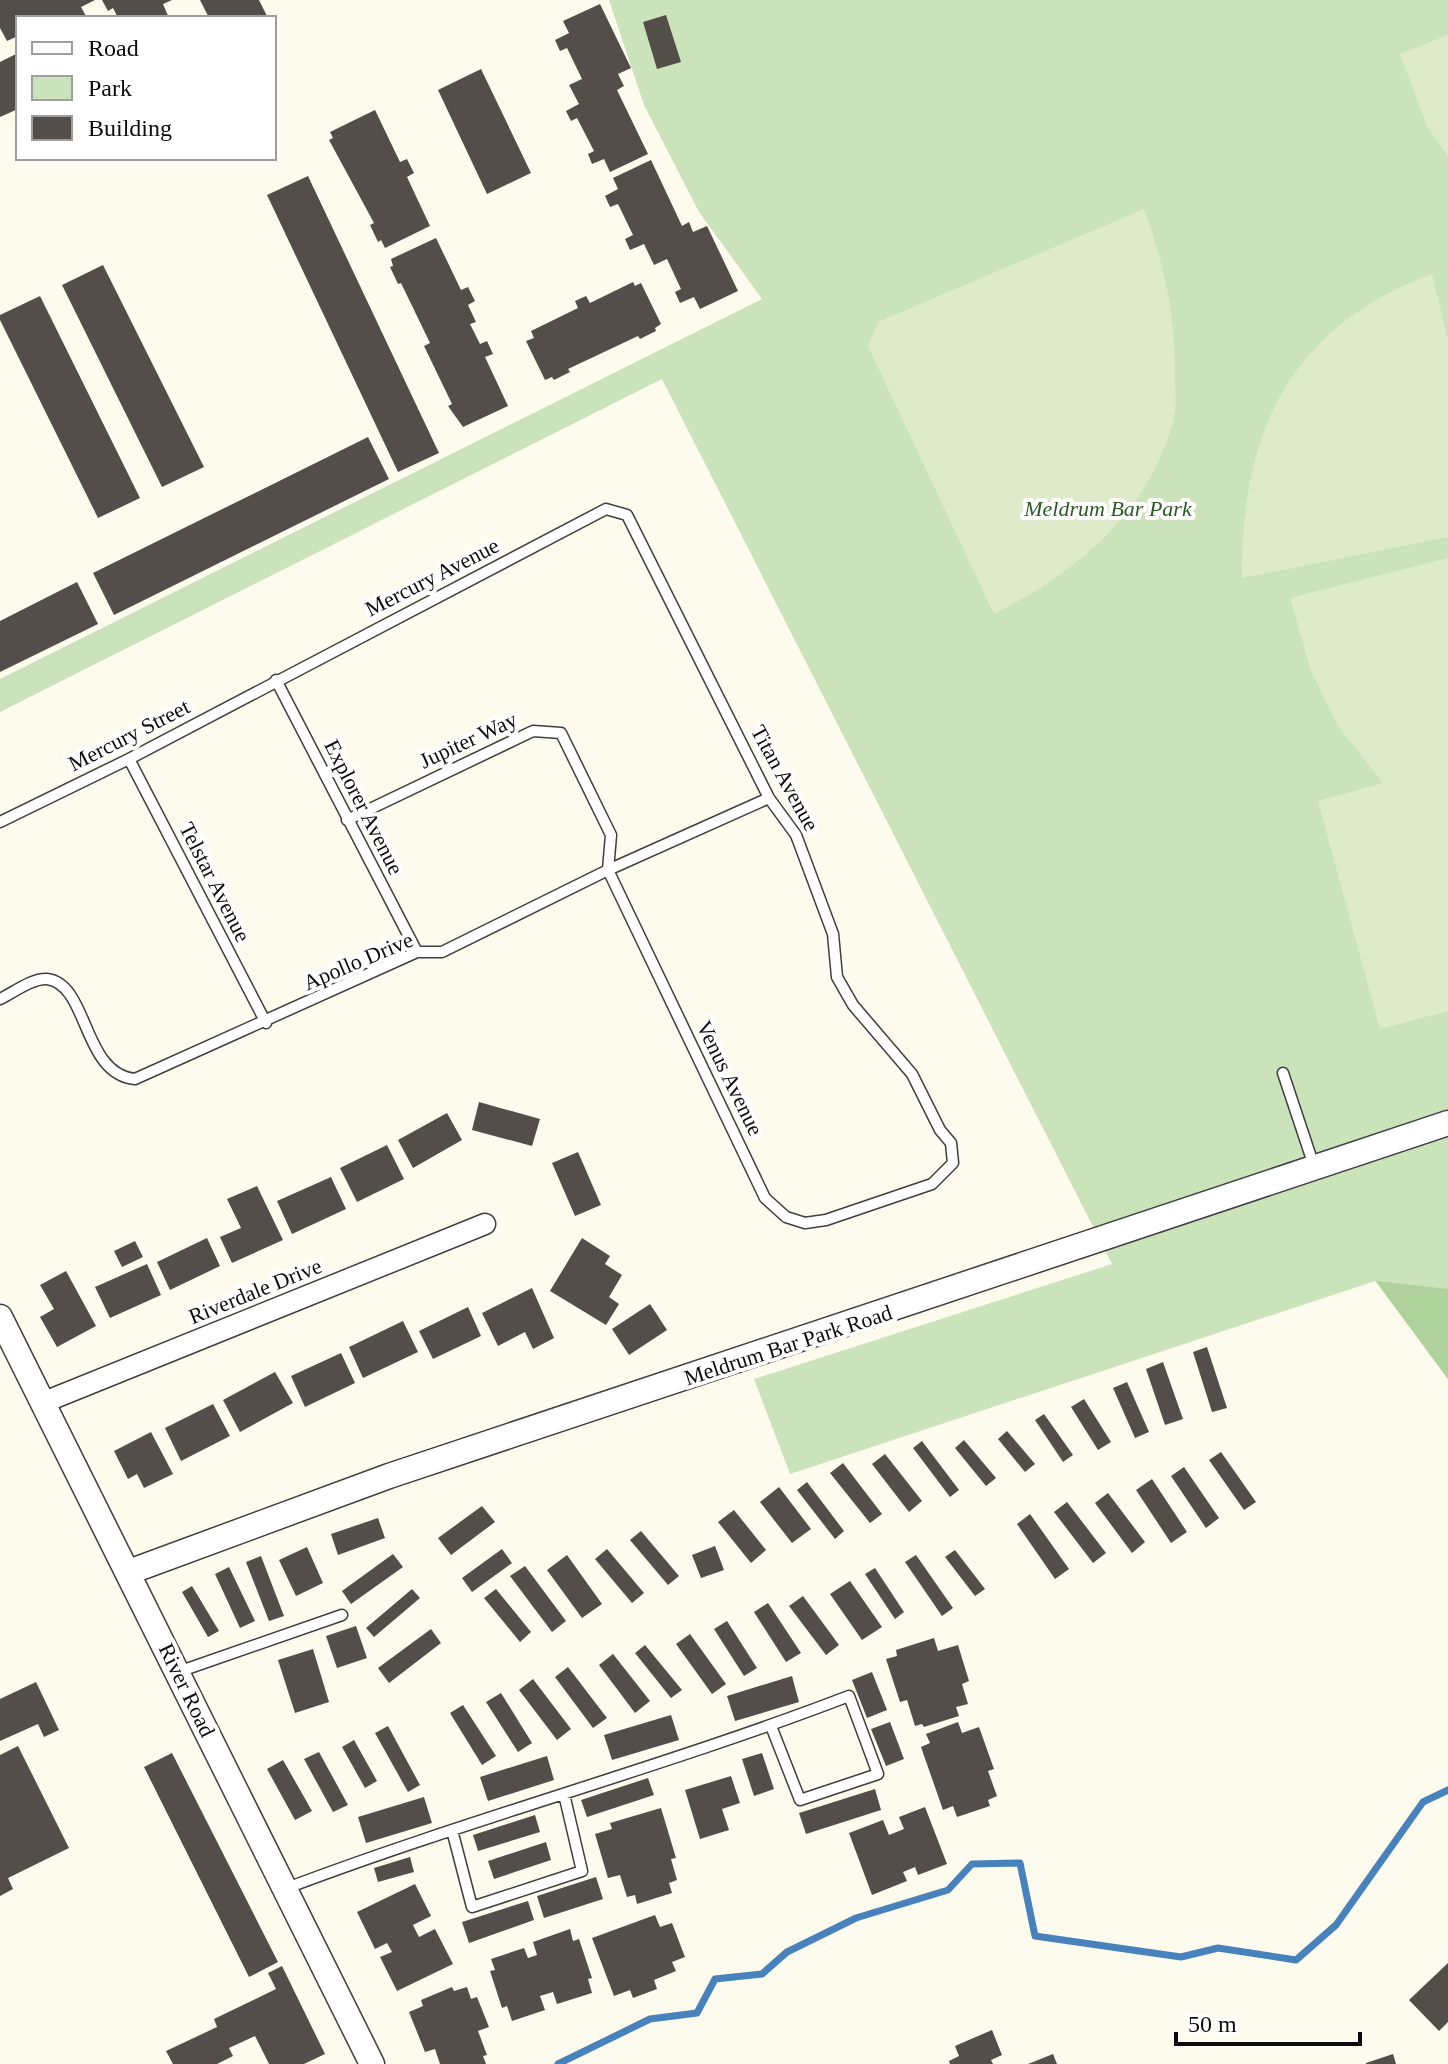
<svg xmlns="http://www.w3.org/2000/svg" width="1448" height="2064" font-family="'Times New Roman',serif">
<style>
.green{fill:#cbe3ba}
.forest{fill:#afd29c}
.pitch{fill:#ddebcb}
.lines{fill:none;stroke-linecap:round;stroke-linejoin:round}
.stream{stroke:#4782bd;stroke-width:7}
.building{fill:#534e49}
.service-casing{stroke:#3f3f3f;stroke-width:13}
.minor-casing{stroke:#3f3f3f;stroke-width:23}
.tertiary-casing{stroke:#3f3f3f;stroke-width:27}
.service{stroke:#fff;stroke-width:10}
.minor{stroke:#fff;stroke-width:20}
.tertiary{stroke:#fff;stroke-width:24}
.labels{text-anchor:middle;dominant-baseline:central;stroke-width:8;stroke-linejoin:round;paint-order:stroke}
.park-label{font-size:22px;font-style:italic;fill:#2a5b24;stroke:#fff}
.street-label{font-size:22px;fill:#0c0c0c;stroke:#fff}
</style>
<rect width="100%" height="100%" fill="#fdfbed"/>
<!-- green -->
<path class="green" d="M609,0H1448V1379L1375,1281L790,1474L754,1379L1112,1264L662,379L0,712V679L762,299L699,212L644,105Z"/>
<!-- forest -->
<path class="forest" d="M1376,1281L1448,1289V1379Z"/>
<!-- pitch -->
<path class="pitch" d="M1448,35V156L1427,126L1400,54Z
M1144,209C1165,268 1175,312 1175,376C1175,389 1177,405 1174,418C1150,512 1077,572 994,614L868,346L878,322Z
M1432,274L1448,340V537L1242,578C1241,431 1289,328 1432,274Z
M1448,558V1011L1380,1029L1318,801L1383,783L1338,726L1311,671L1290,598Z"/>
<g class="lines">
<!-- stream -->
<path class="stream" d="M558,2064L650,2019L697,2013L715,1979L762,1974L787,1952L856,1918L948,1890L972,1864L1020,1863L1035,1936L1181,1957L1218,1948L1296,1960L1336,1925L1423,1802L1448,1790"/>
</g>
<!-- building -->
<path class="building" d="M0,0H95L81,7L87,18H18V36L7,41L0,28Z
M102,0H172L163,4L169,18H118L113,8L108,11Z
M200,0H259L268,18H209Z
M600,4L631,68L618,74L624,86L617,90L648,154L610,172L604,159L592,164L588,154L594,151L577,118L571,121L566,111L579,104L569,85L582,79L567,48L560,51L555,40L569,33L563,21Z
M666,15L681,62L657,69L643,22Z
M18,53V109L0,117V62Z
M481,69L531,173L487,194L438,90Z
M375,110L400,162L407,159L414,173L407,177L430,226L385,248L381,240L378,242L370,225L374,223L329,140L333,138L330,132Z
M651,160L682,226L689,222L693,232L707,226L738,291L700,309L694,297L680,303L675,292L681,289L667,259L654,265L644,244L630,250L625,239L633,235L618,204L610,207L605,196L618,189L613,178Z
M308,176L439,453L398,472L267,195Z
M436,238L461,290L468,287L475,301L468,305L476,322L470,324L480,344L487,341L493,354L485,357L508,406L463,427L448,406L452,404L424,346L430,343L401,283L398,284L390,267L393,266L391,259Z
M103,265L204,467L162,487L62,285Z
M633,282L635,286L641,283L661,324L655,328L656,331L640,339L638,336L568,369L570,372L554,380L552,377L545,380L526,341L534,338L531,331L578,308L575,301L586,296L590,303Z
M40,296L140,498L98,518L0,320V315Z
M368,437L389,479L114,615L93,573Z
M77,582L98,624L0,672V621Z
M479,1102L540,1119L532,1146L472,1130Z
M447,1113L462,1140L413,1168L398,1140Z
M387,1145L404,1179L357,1202L340,1168Z
M578,1152L601,1205L575,1216L552,1163Z
M331,1177L346,1209L292,1234L277,1201Z
M257,1186L283,1240L232,1263L220,1237L241,1228L227,1199Z
M207,1238L220,1266L170,1290L157,1262Z
M582,1238L610,1256L605,1264L622,1275L609,1297L619,1304L606,1325L550,1291Z
M135,1241L143,1257L122,1267L114,1251Z
M147,1264L161,1295L110,1318L95,1287Z
M66,1271L96,1326L57,1347L40,1317L54,1309L40,1285Z
M532,1288L554,1338L533,1349L525,1332L498,1346L482,1313Z
M650,1304L667,1330L629,1355L612,1329Z
M468,1307L481,1336L433,1359L419,1331Z
M403,1321L418,1352L363,1378L349,1347Z
M1207,1347L1227,1408L1212,1412L1193,1352Z
M341,1353L355,1383L305,1407L291,1376Z
M1163,1362L1183,1419L1165,1425L1146,1369Z
M275,1372L293,1403L240,1432L223,1400Z
M1127,1382L1149,1432L1135,1438L1113,1388Z
M1084,1399L1111,1442L1098,1450L1071,1407Z
M213,1404L230,1436L181,1461L165,1428Z
M1044,1414L1073,1455L1063,1462L1035,1420Z
M1007,1431L1035,1464L1025,1472L998,1439Z
M151,1432L173,1474L144,1488L137,1474L128,1479L114,1451Z
M964,1440L996,1478L986,1486L955,1448Z
M922,1441L959,1490L950,1497L913,1448Z
M1221,1452L1256,1502L1244,1510L1209,1460Z
M885,1454L922,1501L909,1512L872,1464Z
M843,1463L882,1514L870,1523L830,1473Z
M1184,1467L1219,1518L1206,1528L1171,1476Z
M1152,1479L1187,1532L1171,1543L1136,1490Z
M807,1482L844,1531L835,1539L797,1490Z
M779,1487L811,1529L792,1543L760,1502Z
M1108,1493L1145,1542L1132,1553L1095,1503Z
M1067,1502L1106,1553L1093,1563L1054,1512Z
M482,1506L495,1522L451,1555L438,1538Z
M734,1510L766,1550L751,1563L718,1522Z
M1030,1514L1069,1569L1055,1579L1017,1524Z
M378,1518L385,1538L338,1555L331,1534Z
M641,1531L679,1576L668,1585L630,1540Z
M715,1546L724,1570L701,1578L692,1555Z
M307,1547L323,1583L296,1596L279,1560Z
M502,1549L512,1563L472,1592L462,1578Z
M607,1549L644,1593L632,1603L595,1559Z
M955,1550L985,1589L975,1596L945,1557Z
M393,1554L403,1567L351,1604L342,1591Z
M567,1555L602,1604L582,1618L547,1570Z
M916,1555L953,1608L942,1616L905,1562Z
M261,1556L284,1616L269,1621L246,1562Z
M525,1566L566,1621L552,1632L510,1576Z
M229,1567L255,1621L240,1628L215,1574Z
M875,1568L904,1612L895,1619L865,1574Z
M850,1581L882,1627L862,1640L830,1594Z
M192,1586L219,1631L208,1637L182,1592Z
M412,1589L420,1598L374,1637L366,1628Z
M496,1589L531,1632L520,1642L484,1598Z
M803,1596L839,1645L826,1655L789,1606Z
M768,1603L801,1653L786,1662L754,1612Z
M727,1621L757,1668L744,1676L714,1629Z
M356,1626L367,1658L337,1668L326,1636Z
M431,1629L441,1643L389,1683L378,1668Z
M690,1634L726,1684L712,1694L676,1644Z
M934,1638L938,1651L958,1645L969,1681L962,1684L968,1704L956,1707L959,1716L924,1727L922,1724L915,1726L907,1700L900,1702L886,1659L897,1656L896,1650Z
M645,1645L682,1690L671,1698L635,1653Z
M313,1649L329,1702L295,1713L278,1660Z
M613,1654L650,1701L635,1713L599,1665Z
M568,1667L607,1718L593,1728L555,1677Z
M872,1672L887,1710L867,1718L852,1680Z
M792,1676L799,1702L735,1721L727,1696Z
M533,1679L571,1729L557,1740L519,1690Z
M36,1682L59,1730L44,1737L38,1724L0,1741V1699Z
M501,1693L532,1743L518,1752L486,1702Z
M463,1705L496,1756L482,1765L450,1713Z
M671,1715L679,1740L612,1760L604,1735Z
M890,1722L904,1759L886,1766L871,1729Z
M958,1722L962,1733L979,1727L994,1769L988,1771L997,1796L988,1800L990,1806L957,1817L953,1806L943,1810L921,1747L930,1743L926,1734Z
M388,1726L420,1785L408,1792L375,1733Z
M354,1740L377,1781L365,1788L342,1747Z
M18,1746L69,1848L8,1878L13,1889L0,1896V1755Z
M319,1752L348,1805L333,1812L304,1759Z
M172,1753L278,1962L249,1977L144,1767Z
M762,1753L774,1789L754,1796L742,1759Z
M547,1756L554,1780L488,1801L480,1777Z
M283,1760L312,1811L295,1820L267,1769Z
M731,1776L740,1803L722,1809L729,1830L700,1839L685,1790Z
M648,1778L654,1795L587,1817L581,1800Z
M875,1789L881,1810L806,1834L799,1813Z
M424,1797L432,1823L366,1843L358,1817Z
M925,1807L947,1864L918,1875L915,1867L903,1872L907,1881L872,1895L849,1833L883,1820L889,1835L904,1829L899,1817Z
M661,1808L676,1858L671,1859L677,1880L669,1883L672,1893L637,1904L635,1895L627,1897L620,1875L608,1878L595,1834L612,1829L610,1823Z
M535,1815L540,1832L478,1851L473,1835Z
M546,1842L551,1860L494,1879L488,1861Z
M410,1857L414,1872L378,1882L374,1868Z
M596,1877L603,1899L544,1918L537,1896Z
M415,1884L431,1916L413,1925L419,1937L435,1929L453,1964L397,1991L380,1957L392,1952L387,1943L375,1949L357,1912Z
M528,1901L534,1920L469,1943L462,1922Z
M655,1915L660,1927L672,1923L685,1957L672,1962L676,1971L654,1980L657,1989L633,1998L630,1990L614,1996L592,1938Z
M570,1929L573,1941L579,1939L592,1978L588,1979L592,1993L557,2004L553,1992L540,1996L545,2010L512,2021L507,2006L502,2008L490,1971L495,1970L491,1959L524,1948L528,1958L537,1955L533,1942Z
M1448,1963V2022L1439,2031L1409,2000Z
M282,1966L325,2054L304,2064H269L255,2036L229,2048L233,2056L217,2064H173L166,2051L217,2027L214,2019L276,1989L268,1973Z
M452,1987L454,1991L467,1987L471,1999L477,1997L489,2027L478,2031L487,2055L483,2056L486,2064H440L435,2049L425,2052L409,2012L423,2006L421,2000Z
M992,2030L1002,2055L991,2060L993,2064H950L949,2061L959,2056L955,2046Z
M1053,2054L1057,2064H1028Z
M1393,2054L1396,2064H1366V2063Z"/>
<g class="lines">
<defs>
<path id="service" d="M276,680L417,952
M129,759L266,1023
M0,822L129,759L606,509L627,515L769,798L796,835L833,934L837,977L853,1005L912,1074L940,1130L951,1143L953,1163L932,1184L826,1220L805,1223L786,1217L765,1198L608,870L611,835L561,733L533,731L347,820
M0,999C13,993 32,978 47,979C89,984 82,1074 135,1079L417,952H442L608,870L769,798
M1283,1073L1314,1166
M178,1672L342,1615
M452,1830L472,1907L582,1871L564,1794
M287,1888C472,1818 664,1767 849,1696L878,1774L800,1800L771,1726"/>
<path id="minor" d="M42,1403L485,1224"/>
<path id="tertiary" d="M0,1317L372,2064
M129,1572L389,1476L1448,1123"/>
</defs>
<!-- service casing -->
<use href="#service" class="service-casing"/>
<!-- minor casing -->
<use href="#minor" class="minor-casing"/>
<!-- tertiary casing -->
<use href="#tertiary" class="tertiary-casing"/>
<!-- service -->
<use href="#service" class="service"/>
<!-- minor -->
<use href="#minor" class="minor"/>
<!-- tertiary -->
<use href="#tertiary" class="tertiary"/>
</g>
<g class="labels">
<!-- park labels -->
<g class="park-label">
<text x="1108" y="508">Meldrum Bar Park</text>
</g>
<!-- street labels -->
<g class="street-label">
<text transform="translate(432 577) rotate(-27)">Mercury Avenue</text>
<text transform="translate(129 735) rotate(-27)">Mercury Street</text>
<text transform="translate(468 740) rotate(-25)">Jupiter Way</text>
<text transform="translate(785 778) rotate(61)">Titan Avenue</text>
<text transform="translate(364 807) rotate(63)">Explorer Avenue</text>
<text transform="translate(215 882) rotate(63)">Telstar Avenue</text>
<text transform="translate(358 961) rotate(-23)">Apollo Drive</text>
<text transform="translate(730 1078) rotate(64)">Venus Avenue</text>
<text transform="translate(255 1291) rotate(-22)">Riverdale Drive</text>
<text transform="translate(788 1345) rotate(-18)">Meldrum Bar Park Road</text>
<text transform="translate(187 1690) rotate(64)">River Road</text>
</g>
</g>
<!-- legend -->
<rect x="16" y="16" width="260" height="144" fill="#ffffff" stroke="#9e9e9e" stroke-width="2"/>
<rect x="32" y="42" width="40" height="12" fill="#ffffff" stroke="#9e9e9e" stroke-width="2"/>
<text x="88" y="56" font-size="24" fill="#0c0c0c">Road</text>
<rect x="32" y="76" width="40" height="24" fill="#cbe3ba" stroke="#9e9e9e" stroke-width="2"/>
<text x="88" y="96" font-size="24" fill="#0c0c0c">Park</text>
<rect x="32" y="116" width="40" height="24" fill="#534e49" stroke="#9e9e9e" stroke-width="2"/>
<text x="88" y="136" font-size="24" fill="#0c0c0c">Building</text>
<!-- scale -->
<path d="M1176 2032v12h184v-12" fill="none" stroke="#0c0c0c" stroke-width="4"/>
<text x="1188" y="2032" font-size="24" fill="#0c0c0c" stroke="#ffffff" stroke-width="6" paint-order="stroke">50 m</text>
</svg>
